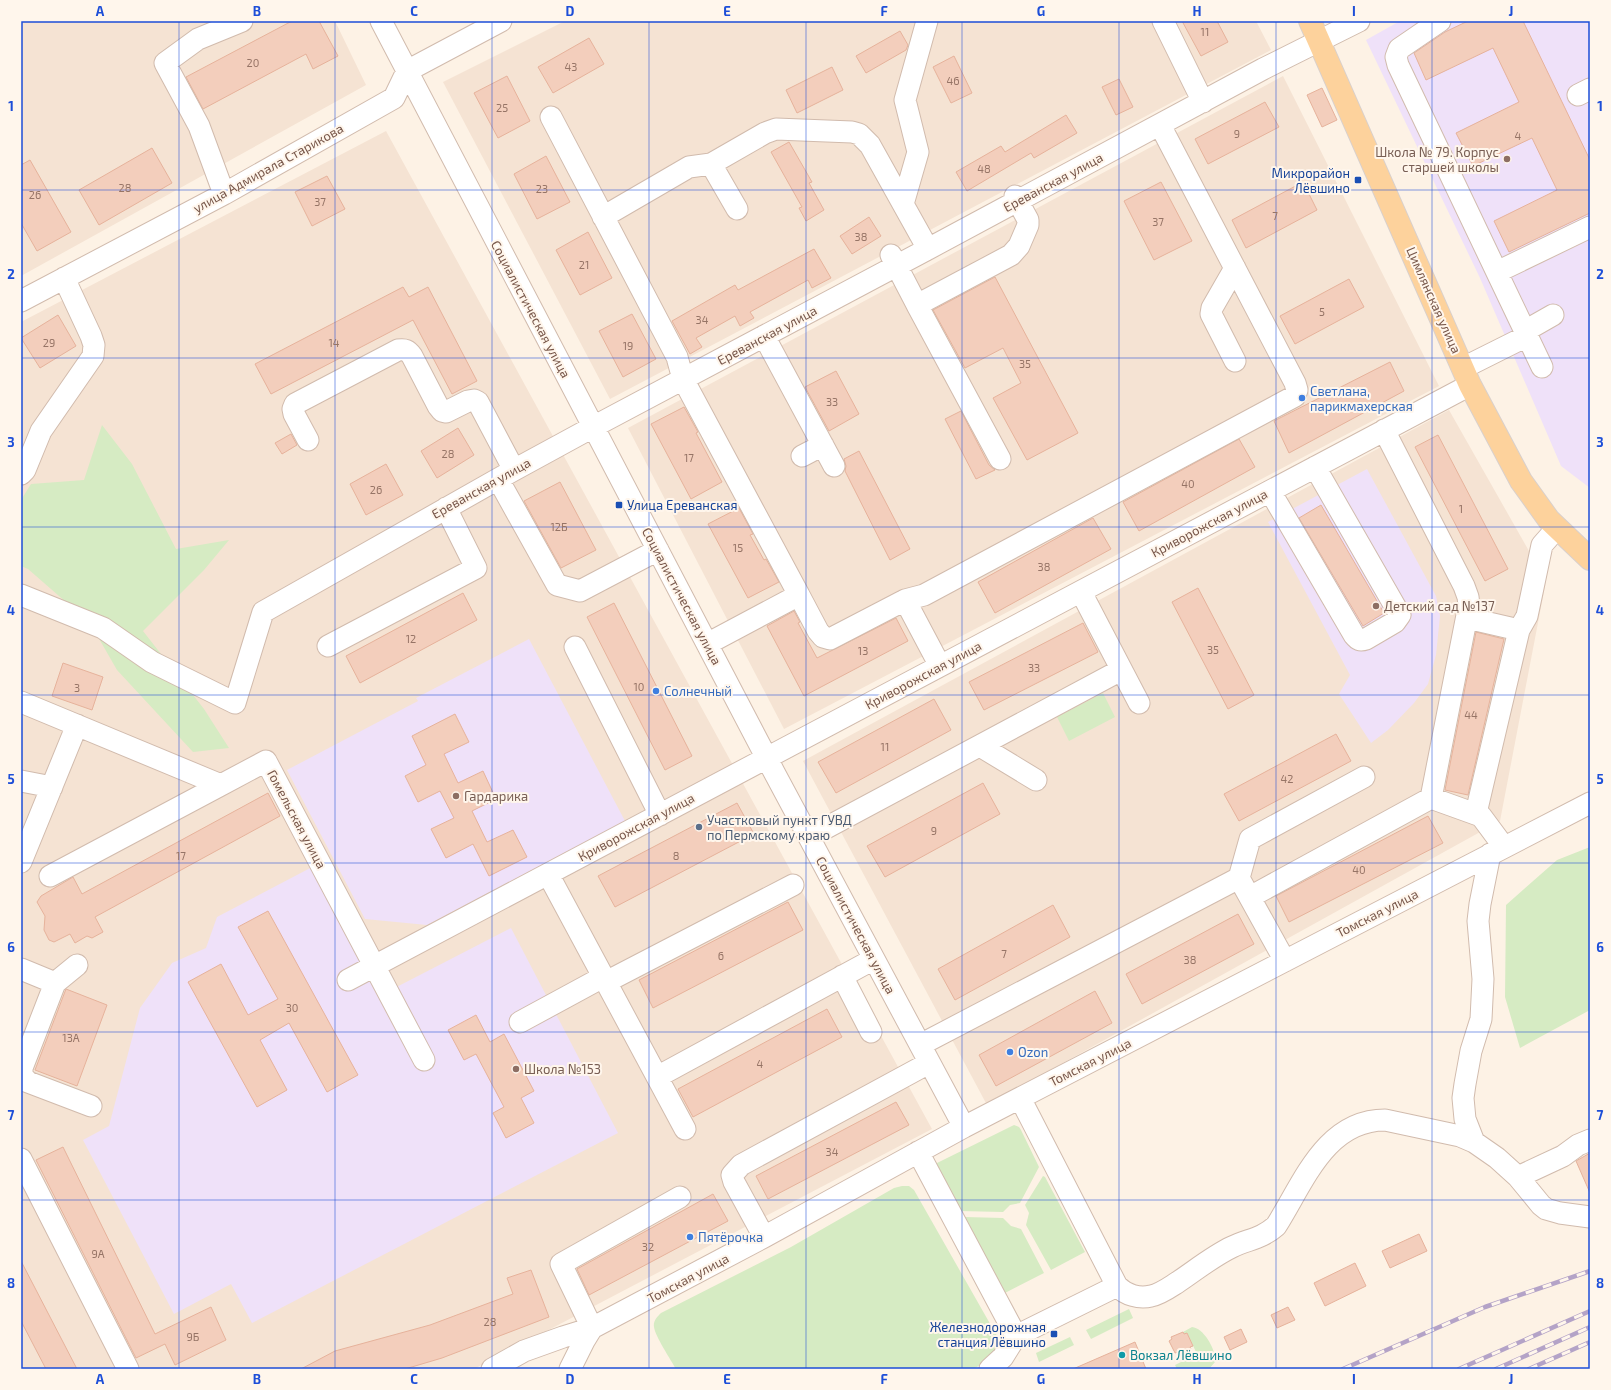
<svg xmlns="http://www.w3.org/2000/svg" width="1611" height="1390" font-family="'Exo 2',sans-serif">
<style>
.residential{fill:#f5e3d3}
.education{fill:#efe1f9}
.green{fill:#d6ebc3}
.building{fill:#f3cebc;stroke:#e6b29b}
.lines{fill:none;stroke-linecap:round;stroke-linejoin:round}
.minor-casing{stroke:#d1bbad;stroke-width:23}
.major-casing{stroke:#d9d0cc;stroke-width:24}
.minor{stroke:#fff;stroke-width:21}
.major{stroke:#fdd29c;stroke-width:22}
.rail-casing{stroke:#b4a3c7;stroke-width:4.5}
.rail{stroke:#fff6ec;stroke-width:3;stroke-dasharray:9;stroke-linecap:butt}
.grid{fill:none;stroke:#1d4ed8;stroke-width:1;stroke-opacity:0.55}
.education-dot{fill:#8d6e63;stroke:#fff6ec;stroke-width:1.5}
.transit-dot{fill:#1a4fb4;stroke:#fff6ec;stroke-width:1.5}
.shop-dot{fill:#3f7fe0;stroke:#fff6ec;stroke-width:1.5}
.service-dot{fill:#5c6f8a;stroke:#fff6ec;stroke-width:1.5}
.culture-dot{fill:#0f9aa8;stroke:#fff6ec;stroke-width:1.5}
.labels{text-anchor:middle;dominant-baseline:central;stroke-width:4;stroke-linejoin:round;paint-order:stroke}
.number-label{font-size:11px;fill:#967466}
.education-label{font-size:13px;fill:#785e54;stroke:#fff6ec;text-anchor:start}
.street-label{font-size:13px;fill:#775649;stroke:#fff6ec}
.transit-label{font-size:13px;fill:#164399;stroke:#fff6ec;text-anchor:end}
.shop-label{font-size:13px;fill:#366cbe;stroke:#fff6ec;text-anchor:start}
.service-label{font-size:13px;fill:#4e5e75;stroke:#fff6ec;text-anchor:start}
.culture-label{font-size:13px;fill:#0d838f;stroke:#fff6ec;text-anchor:start}
.neatline{fill:none;stroke:#1d4ed8;stroke-width:1.5}
.grid-label{font-size:13px;text-anchor:middle;font-weight:bold;fill:#1d4ed8}
</style>
<rect width="100%" height="100%" fill="#fdf2e5"/>
<!-- residential -->
<path class="residential" d="M21,21H335L366,85L21,276Z
M565,21H1256L1271,50L610,399L443,82Z
M1283,76L1439,386L784,729L628,428Z
M386,131L932,1129L474,1369H21V322Z
M1449,410L1546,581L1500,821L987,1105L803,761Z"/>
<!-- education -->
<path class="education" d="M1400,21H1590V488L1561,466L1480,278L1366,40Z
M1367,469L1436,596L1440,616L1436,655L1428,684L1414,703L1388,730L1371,743L1339,694L1350,675L1268,522Z
M529,639L625,821L427,925L365,919L287,770L418,701L416,698Z
M316,865L383,994L511,928L618,1133L252,1323L231,1284L174,1314L83,1140L109,1126L140,1008L172,963L206,948L217,917Z"/>
<!-- green -->
<path class="green" d="M102,425L132,464L176,549L229,540L204,570L143,631L204,709L229,748L193,752L117,670L90,623L28,569L21,566V500L31,484L84,480Z
M1103,693L1115,717L1069,741L1057,717Z
M1590,847V1010L1520,1048L1505,997L1506,905L1557,860Z
M1014,1125L1019,1127L1021,1130L1039,1167L1020,1203L1010,1205L1003,1212L959,1211L936,1166L937,1163Z
M1043,1176L1045,1177L1085,1252L1051,1270L1026,1225L1029,1213L1025,1205Z
M902,1186H909L914,1190L1001,1343L990,1360L973,1369H676C671,1360 655,1336 654,1327C653,1321 657,1317 661,1313L791,1247L894,1188Z
M965,1217L1003,1218L1011,1226L1021,1229L1044,1273L1001,1295Z
M1129,1309L1133,1318L1091,1339L1086,1330Z
M1192,1327C1204,1328 1217,1351 1215,1362L1209,1369H1177L1175,1365L1197,1354L1187,1333L1184,1334L1183,1332Z
M1070,1337L1074,1345L1039,1362L1036,1353Z"/>
<!-- building -->
<path class="building" d="M292,21H319L338,56L313,69L306,54L203,109L186,77Z
M1182,21H1217L1228,42L1201,56Z
M1468,21H1523L1590,160V213L1509,252L1494,221L1557,190L1532,138L1473,166L1456,133L1519,102L1493,48L1426,80L1414,53L1445,32Z
M900,31L908,45L906,50L866,73L856,56Z
M589,38L604,64L553,93L538,67Z
M954,56L972,93L951,103L933,67Z
M832,67L843,90L797,113L786,90Z
M507,76L530,121L498,138L474,93Z
M1119,79L1133,107L1116,115L1102,87Z
M1322,88L1337,120L1322,127L1307,95Z
M1265,102L1279,127L1208,164L1195,139Z
M1066,115L1077,133L1034,158L1031,153L967,191L956,172L1001,146L1005,152Z
M789,142L812,182L809,183L824,210L806,221L799,208L802,207L771,152Z
M152,148L172,183L99,225L79,190Z
M546,156L570,202L537,219L514,174Z
M30,160L71,232L37,251L21,223V165Z
M327,176L345,209L312,226L295,192Z
M1161,182L1192,241L1154,260L1124,201Z
M1303,182L1317,210L1246,248L1232,220Z
M869,217L881,236L852,254L840,236Z
M588,232L612,278L580,295L556,250Z
M814,249L831,278L812,288L808,280L750,312L754,318L740,326L735,316L696,338L702,347L690,354L672,321L735,285L738,290Z
M995,277L1078,433L1027,460L993,398L1021,383L1003,348L965,368L933,310Z
M1349,279L1364,307L1295,344L1280,316Z
M403,287L409,297L428,287L477,381L452,394L413,320L271,394L255,364Z
M632,314L656,359L623,377L599,331Z
M58,315L76,346L40,368L21,338Z
M1390,362L1404,391L1289,453L1274,421Z
M836,371L859,414L829,431L805,387Z
M684,407L698,432L696,433L722,482L691,499L651,424Z
M961,411L989,465L995,470L976,479L945,419Z
M458,428L474,455L437,478L421,451Z
M291,434L297,445L282,454L275,443Z
M1438,435L1508,569L1485,581L1415,447Z
M1239,439L1255,467L1139,531L1123,502Z
M859,451L910,549L890,560L845,471L846,466L844,459Z
M386,464L403,495L366,515L350,484Z
M560,482L596,550L561,568L524,501Z
M1321,505L1384,613L1363,626L1299,518Z
M739,508L753,534L750,535L764,560L766,559L779,582L748,598L708,524Z
M1093,518L1111,549L995,613L978,582Z
M1198,588L1254,695L1228,709L1172,602Z
M463,593L477,620L360,683L346,656Z
M614,603L692,756L665,770L587,617Z
M794,611L800,622L798,623L817,658L896,618L908,641L804,696L767,626Z
M1083,623L1098,652L984,710L969,682Z
M1476,632L1504,639L1468,795L1445,790Z
M63,663L103,677L92,710L52,696Z
M934,699L951,730L836,793L818,762Z
M455,714L469,742L444,754L458,783L483,771L496,799L472,811L487,842L513,830L527,857L489,876L473,844L446,858L431,829L454,818L440,791L418,802L405,776L426,765L412,736Z
M1336,734L1351,761L1239,821L1224,794Z
M983,783L1000,814L885,877L867,846Z
M268,793L280,816L95,917L103,932L92,938L87,936L75,943L70,934L54,942L49,940L44,930L45,916L37,902L41,896L73,877L82,894Z
M737,803L754,834L615,907L598,876Z
M1428,816L1443,843L1289,922L1276,896Z
M788,902L803,930L653,1008L639,980Z
M1053,905L1070,937L955,1000L938,969Z
M268,911L358,1075L327,1092L289,1023L260,1040L287,1090L257,1107L188,982L221,964L248,1015L278,999L238,927Z
M1238,914L1254,944L1142,1004L1126,974Z
M66,989L107,1005L77,1086L35,1070Z
M1095,991L1112,1023L996,1086L979,1055Z
M827,1009L842,1037L693,1117L678,1089Z
M476,1015L490,1042L504,1034L534,1091L521,1098L534,1123L506,1138L493,1113L504,1107L476,1054L464,1060L448,1030Z
M896,1102L909,1125L768,1199L756,1176Z
M63,1147L155,1334L211,1307L226,1340L175,1365L165,1344L136,1358L36,1160Z
M1590,1153V1193L1576,1161Z
M713,1194L728,1221L589,1295L577,1269Z
M1419,1234L1427,1251L1390,1268L1382,1251Z
M21,1261L77,1369H46L21,1321Z
M1355,1263L1366,1286L1325,1306L1314,1283Z
M531,1270L549,1317L442,1358L405,1369H301L335,1351L430,1325L513,1294L507,1278Z
M1288,1307L1295,1320L1277,1328L1271,1315Z
M1241,1329L1247,1342L1230,1350L1224,1337Z
M1183,1332L1184,1334L1187,1333L1193,1346L1190,1347L1191,1349L1185,1351L1179,1354L1178,1352L1175,1353L1169,1341L1172,1339L1171,1337Z
M1135,1342L1146,1369H1073Z"/>
<g class="lines">
<defs>
<path id="minor" d="M381,21L774,772L964,1127
M1163,21L1203,102
M1440,21L1399,49L1396,57L1398,65L1542,367
M1578,95L1590,89
M551,117L677,357L683,379L799,595L707,644
M224,194L199,126L165,63L198,39L242,21
M903,204L918,152L905,100L927,21
M737,209L711,164L765,133L776,129L852,132L859,134L870,145L928,249
M603,217L689,167L711,164
M891,255L917,305
M1235,268L1212,308L1211,314L1235,361
M1497,272L1590,227
M21,301L224,194L394,98L407,71L501,21
M1525,331L1553,315
M764,336L834,466
M1463,368L1527,336
M1384,430L1464,586L1468,597L1469,605L1431,798
M308,440L294,414L293,409L295,404L398,350C405,349 408,350 412,356L438,406L442,411L446,412L468,401L474,400L478,402L514,470
M802,456L823,445
M1000,459L917,305L1011,255L1019,246L1028,225V220L1015,196
M21,474L25,470L41,431L93,356L94,345L91,336L64,278
M498,479L557,585L580,591L658,550
M1270,491L1354,635C1358,640 1360,641 1366,639L1395,622L1400,615L1315,467
M1081,592L1139,703
M21,595L103,628L152,662L235,703L263,612L514,470L593,427L928,249L1263,69L1359,21
M799,595L818,631L823,637L830,639L905,600L940,666
M905,600L924,595L1295,396L1297,390L1295,383L1160,125
M1467,618L1519,630L1476,813
M1519,630L1527,616L1542,545L1557,528
M328,646L476,568L446,508
M575,647L660,815
M21,702L221,785L266,761L424,1060
M980,746L1036,780
M21,781L52,787
M809,837L1121,670
M1490,854L1480,904L1478,921L1483,979L1481,1019L1471,1051L1465,1084L1463,1098L1465,1119L1474,1142L1497,1158L1518,1177L1541,1205L1546,1209L1560,1213L1590,1217
M21,862L77,725
M548,874L685,1129
M50,876L221,785
M1250,897L1431,798L1481,816L1504,847
M1285,961L1239,878L1250,839L1364,777
M21,969L55,983L22,1068V1076L28,1082L91,1106
M842,976L871,1032
M348,980L1470,385
M606,982L793,885
M55,983L77,965
M520,1022L603,977
M920,1045L1239,878
M657,1077L874,959
M918,1152L1016,1336L1117,1286L1020,1098
M21,1159L128,1369
M1518,1177L1563,1156L1578,1145L1590,1140
M764,1237L734,1182L732,1175L741,1165L929,1063
M1117,1286C1126,1295 1139,1299 1151,1296C1161,1294 1170,1287 1178,1282C1196,1270 1213,1256 1232,1247C1249,1239 1261,1239 1276,1226C1303,1184 1325,1120 1385,1120L1460,1136L1474,1142
M592,1328L561,1264L680,1197
M492,1369L524,1351L563,1337L592,1328L764,1237L964,1127L1590,803
M570,1369L584,1341L592,1328
M990,1369L1003,1357L1016,1336"/>
<path id="major" d="M1310,21L1470,385L1521,481L1549,520L1590,559"/>
</defs>
<!-- minor casing -->
<use href="#minor" class="minor-casing"/>
<!-- major casing -->
<use href="#major" class="major-casing"/>
<!-- minor -->
<use href="#minor" class="minor"/>
<!-- major -->
<use href="#major" class="major"/>
<defs>
<path id="rail" d="M1343,1369L1485,1307L1590,1271
M1459,1369L1590,1311
M1496,1369L1590,1327
M1529,1369L1590,1342"/>
</defs>
<!-- rail casing -->
<use href="#rail" class="rail-casing"/>
<!-- rail -->
<use href="#rail" class="rail"/>
</g>
<!-- grid -->
<path class="grid" d="M179,21V1369M335,21V1369M492,21V1369M649,21V1369M806,21V1369M962,21V1369M1119,21V1369M1276,21V1369M1432,21V1369M21,190H1590M21,358H1590M21,527H1590M21,695H1590M21,863H1590M21,1032H1590M21,1200H1590"/>
<!-- markers -->
<g class="education-dot">
<circle cx="1507" cy="159" r="4"/>
<circle cx="1376" cy="606" r="4"/>
<circle cx="456" cy="796" r="4"/>
<circle cx="516" cy="1069" r="4"/>
</g>
<g class="transit-dot">
<rect x="1354" y="176" width="8" height="8" rx="2"/>
<rect x="615" y="501" width="8" height="8" rx="2"/>
<rect x="1050" y="1330" width="8" height="8" rx="2"/>
</g>
<g class="shop-dot">
<circle cx="1302" cy="398" r="4"/>
<circle cx="656" cy="691" r="4"/>
<circle cx="1010" cy="1052" r="4"/>
<circle cx="690" cy="1237" r="4"/>
</g>
<circle class="service-dot" cx="699" cy="827" r="4"/>
<circle class="culture-dot" cx="1122" cy="1355" r="4"/>
<g class="labels">
<!-- number labels -->
<g class="number-label">
<text x="1205" y="31">11</text>
<text x="253" y="62">20</text>
<text x="571" y="66">43</text>
<text x="953" y="80">46</text>
<text x="502" y="107">25</text>
<text x="1237" y="133">9</text>
<text x="1518" y="135">4</text>
<text x="984" y="168">48</text>
<text x="125" y="187">28</text>
<text x="542" y="188">23</text>
<text x="35" y="194">26</text>
<text x="320" y="201">37</text>
<text x="1275" y="215">7</text>
<text x="1158" y="221">37</text>
<text x="861" y="236">38</text>
<text x="584" y="264">21</text>
<text x="1322" y="311">5</text>
<text x="702" y="319">34</text>
<text x="49" y="342">29</text>
<text x="334" y="342">14</text>
<text x="628" y="345">19</text>
<text x="1025" y="363">35</text>
<text x="832" y="401">33</text>
<text x="448" y="453">28</text>
<text x="689" y="457">17</text>
<text x="1188" y="483">40</text>
<text x="376" y="489">26</text>
<text x="1461" y="508">1</text>
<text x="559" y="526">12Б</text>
<text x="738" y="547">15</text>
<text x="1044" y="566">38</text>
<text x="411" y="638">12</text>
<text x="1213" y="649">35</text>
<text x="863" y="650">13</text>
<text x="1034" y="667">33</text>
<text x="639" y="686">10</text>
<text x="77" y="687">3</text>
<text x="1471" y="714">44</text>
<text x="885" y="746">11</text>
<text x="1287" y="778">42</text>
<text x="934" y="830">9</text>
<text x="181" y="855">17</text>
<text x="676" y="855">8</text>
<text x="1359" y="869">40</text>
<text x="1004" y="953">7</text>
<text x="721" y="955">6</text>
<text x="1190" y="959">38</text>
<text x="292" y="1007">30</text>
<text x="71" y="1037">13А</text>
<text x="760" y="1063">4</text>
<text x="832" y="1151">34</text>
<text x="648" y="1246">32</text>
<text x="98" y="1253">9А</text>
<text x="490" y="1321">28</text>
<text x="193" y="1336">9Б</text>
</g>
<!-- education labels -->
<g class="education-label">
<text x="1499" y="152" text-anchor="end">Школа № 79. Корпус<tspan x="1499" dy="15">старшей школы</tspan></text>
<text x="1384" y="606">Детский сад №137</text>
<text x="464" y="796">Гардарика</text>
<text x="524" y="1069">Школа №153</text>
</g>
<!-- street labels -->
<g class="street-label">
<text transform="translate(268 168) rotate(-29)">улица Адмирала Старикова</text>
<text transform="translate(1053 182) rotate(-28)">Ереванская улица</text>
<text transform="translate(1434 300) rotate(66)">Цимлянская улица</text>
<text transform="translate(531 309) rotate(62)">Социалистическая улица</text>
<text transform="translate(767 335) rotate(-28)">Ереванская улица</text>
<text transform="translate(481 488) rotate(-29)">Ереванская улица</text>
<text transform="translate(1209 523) rotate(-28)">Криворожская улица</text>
<text transform="translate(682 596) rotate(62)">Социалистическая улица</text>
<text transform="translate(923 675) rotate(-28)">Криворожская улица</text>
<text transform="translate(297 819) rotate(62)">Гомельская улица</text>
<text transform="translate(636 827) rotate(-28)">Криворожская улица</text>
<text transform="translate(1377 913) rotate(-27)">Томская улица</text>
<text transform="translate(856 925) rotate(62)">Социалистическая улица</text>
<text transform="translate(1090 1062) rotate(-27)">Томская улица</text>
<text transform="translate(688 1278) rotate(-28)">Томская улица</text>
</g>
<!-- transit labels -->
<g class="transit-label">
<text x="1350" y="173">Микрорайон<tspan x="1350" dy="15">Лёвшино</tspan></text>
<text x="627" y="505" text-anchor="start">Улица Ереванская</text>
<text x="1046" y="1327">Железнодорожная<tspan x="1046" dy="15">станция Лёвшино</tspan></text>
</g>
<!-- shop labels -->
<g class="shop-label">
<text x="1310" y="391">Светлана,<tspan x="1310" dy="15">парикмахерская</tspan></text>
<text x="664" y="691">Солнечный</text>
<text x="1018" y="1052">Ozon</text>
<text x="698" y="1237">Пятёрочка</text>
</g>
<!-- service labels -->
<g class="service-label">
<text x="707" y="820">Участковый пункт ГУВД<tspan x="707" dy="15">по Пермскому краю</tspan></text>
</g>
<!-- culture labels -->
<g class="culture-label">
<text x="1130" y="1355">Вокзал Лёвшино</text>
</g>
</g>
<!-- border -->
<rect width="1611" height="1390" fill="none" stroke="#fff6ec" stroke-width="44"/>
<rect x="22" y="22" width="1567" height="1346" class="neatline"/>
<g class="grid-label">
<text x="100" y="16">A</text>
<text x="257" y="16">B</text>
<text x="414" y="16">C</text>
<text x="570" y="16">D</text>
<text x="727" y="16">E</text>
<text x="884" y="16">F</text>
<text x="1041" y="16">G</text>
<text x="1197" y="16">H</text>
<text x="1354" y="16">I</text>
<text x="1511" y="16">J</text>
<text x="11" y="111">1</text>
<text x="1600" y="111">1</text>
<text x="11" y="279">2</text>
<text x="1600" y="279">2</text>
<text x="11" y="447">3</text>
<text x="1600" y="447">3</text>
<text x="11" y="615">4</text>
<text x="1600" y="615">4</text>
<text x="11" y="784">5</text>
<text x="1600" y="784">5</text>
<text x="11" y="952">6</text>
<text x="1600" y="952">6</text>
<text x="11" y="1120">7</text>
<text x="1600" y="1120">7</text>
<text x="11" y="1288">8</text>
<text x="1600" y="1288">8</text>
<text x="100" y="1384">A</text>
<text x="257" y="1384">B</text>
<text x="414" y="1384">C</text>
<text x="570" y="1384">D</text>
<text x="727" y="1384">E</text>
<text x="884" y="1384">F</text>
<text x="1041" y="1384">G</text>
<text x="1197" y="1384">H</text>
<text x="1354" y="1384">I</text>
<text x="1511" y="1384">J</text>
</g>
</svg>
